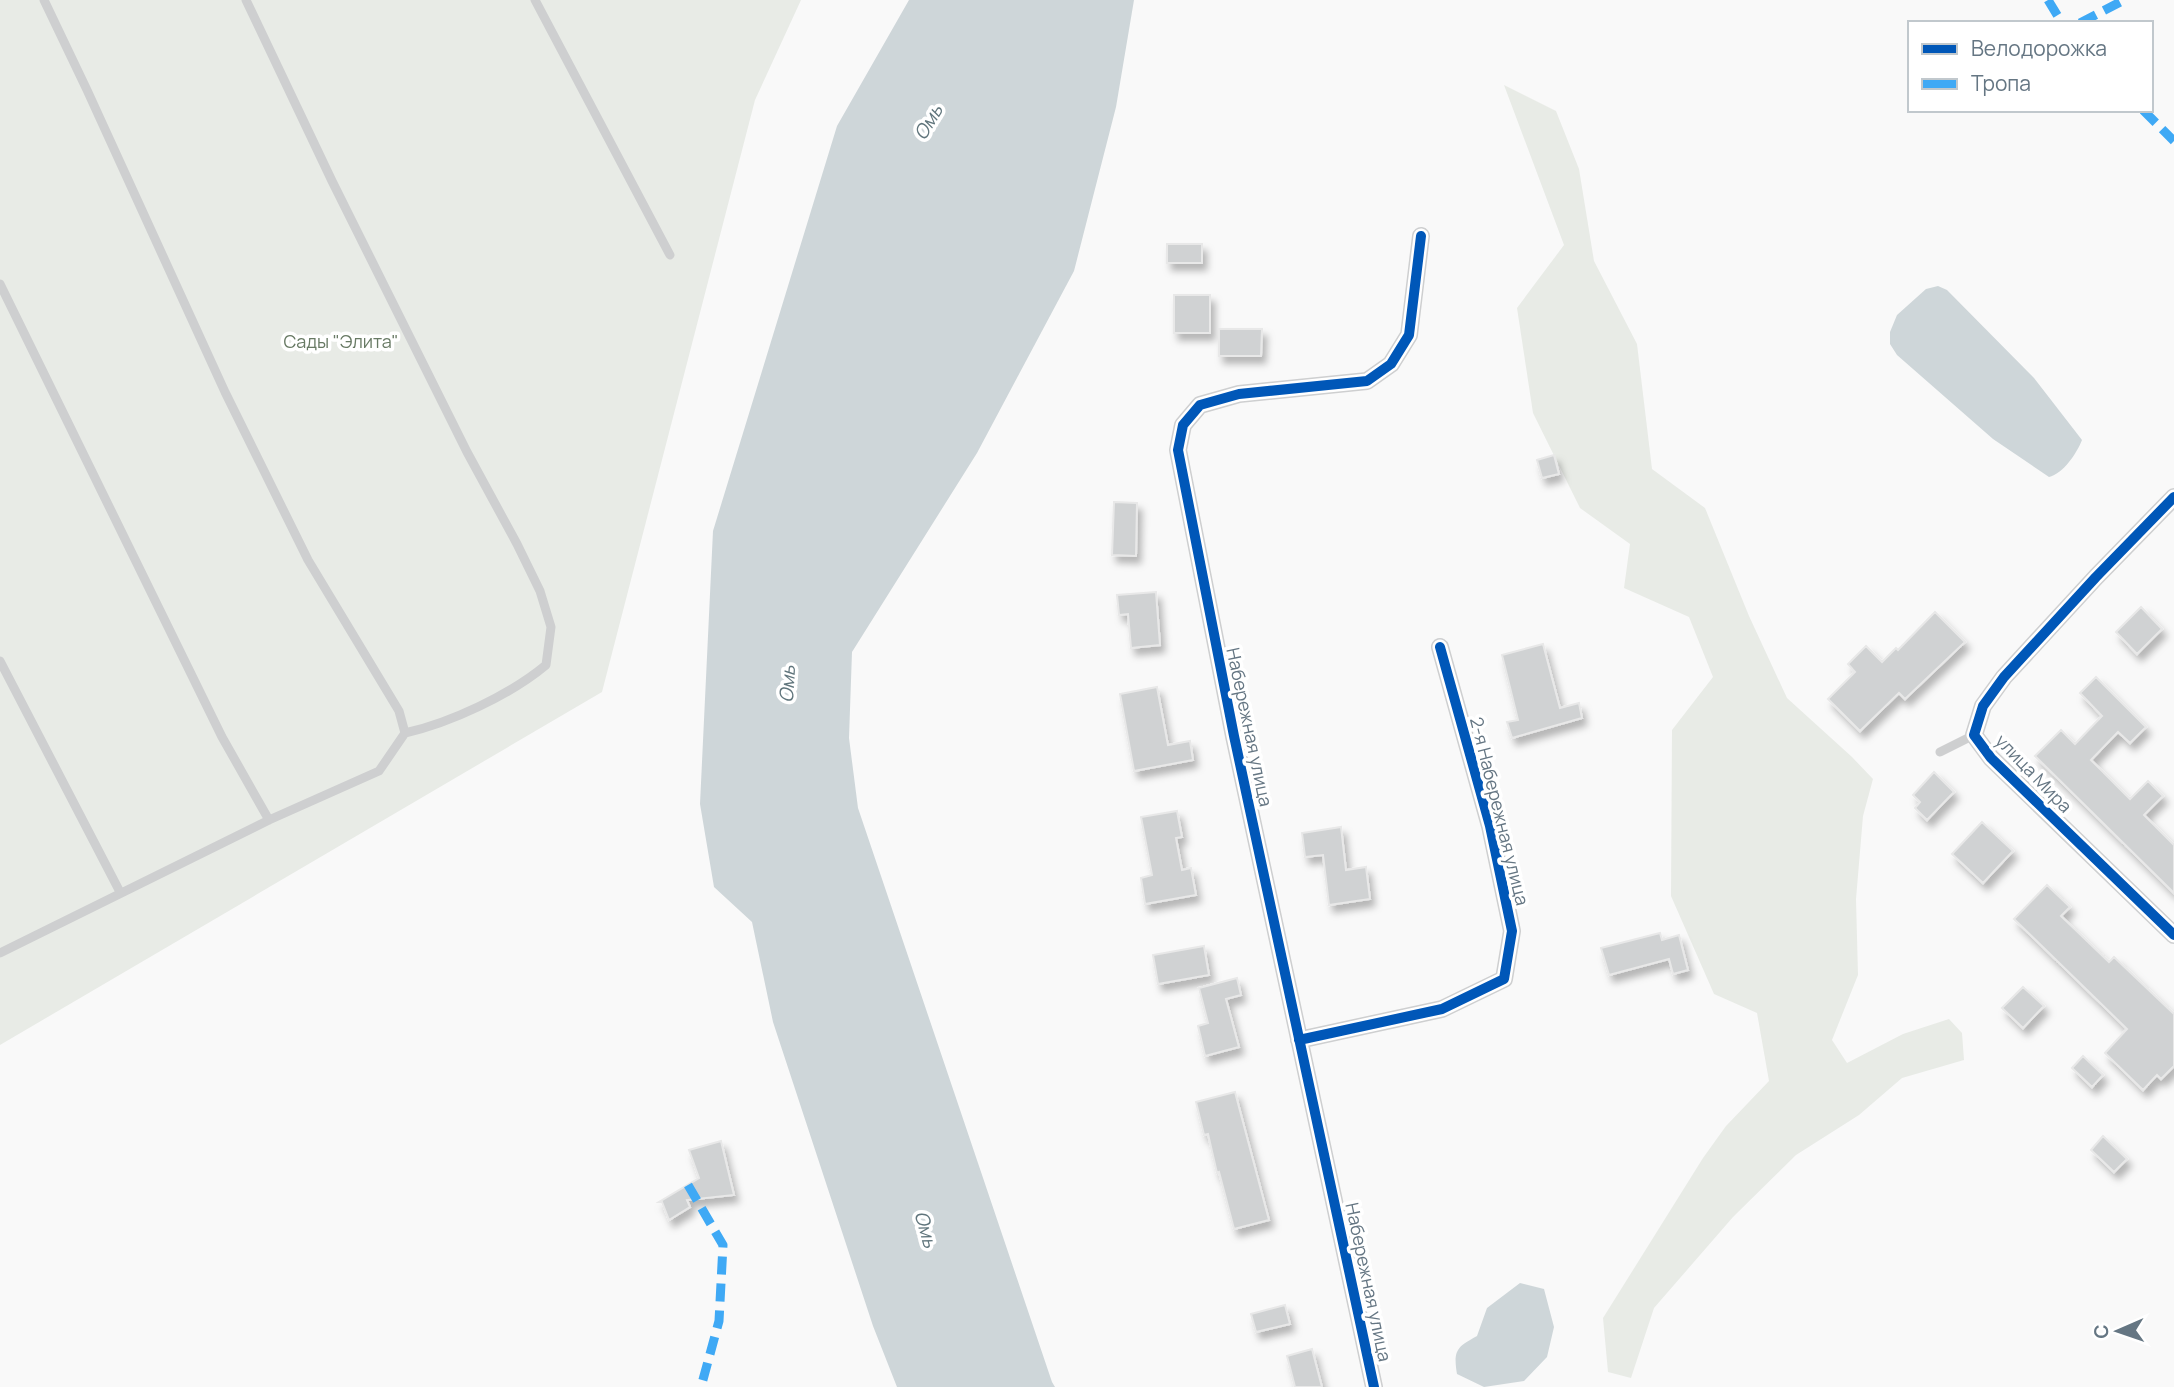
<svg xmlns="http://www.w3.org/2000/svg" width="2174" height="1387" font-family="Manrope,sans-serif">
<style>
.green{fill:#e8ebe6}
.water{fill:#ced6d9}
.building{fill:#d0d2d3;stroke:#e8e8e8;stroke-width:2;filter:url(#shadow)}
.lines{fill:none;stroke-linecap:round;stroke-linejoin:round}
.lane{stroke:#cecfd0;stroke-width:9}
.street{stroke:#cecfd0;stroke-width:18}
.quiet{stroke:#3fa9f5;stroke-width:9;stroke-dasharray:18 9;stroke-linecap:butt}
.cycleway-casing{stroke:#fff;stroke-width:15}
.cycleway{stroke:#0057b8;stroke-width:10}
.labels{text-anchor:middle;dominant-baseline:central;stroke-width:7;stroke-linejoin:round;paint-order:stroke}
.park-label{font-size:18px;fill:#687a64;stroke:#fff}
.street-label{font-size:18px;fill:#657683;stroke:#fff}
.water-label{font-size:19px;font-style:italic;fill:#60757c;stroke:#fff}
</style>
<defs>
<filter id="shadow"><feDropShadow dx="4.5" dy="7" stdDeviation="3.5" flood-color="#0004"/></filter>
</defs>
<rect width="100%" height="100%" fill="#f9f9f9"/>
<!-- green -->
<path class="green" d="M0,0H801L755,100L602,692L0,1045Z
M1504,85L1556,111L1579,169L1594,261L1637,344L1652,469L1705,508L1749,616L1787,698L1852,757L1873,779L1863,816L1856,899L1858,975L1832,1040L1847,1063L1903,1034L1949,1019L1962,1033L1964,1060L1902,1078L1859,1115L1796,1155L1733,1217L1654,1308L1631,1378L1608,1372L1603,1318L1703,1158L1726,1126L1769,1081L1757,1013L1714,994L1671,896L1672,730L1713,677L1689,617L1624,588L1630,544L1580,508L1533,413L1517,308L1564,245Z"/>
<!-- water -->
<path class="water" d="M909,0H1134L1116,107L1074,271L977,453L852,652L849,738L858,808L1052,1382L1055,1387H897L873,1326L773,1022L752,922L714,887L700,804L713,531L837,126Z
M1938,286L1947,290L2034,378L2082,440C2077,453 2063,474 2049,477L1993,439L1897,355L1890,344V332L1897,315L1926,289Z
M1520,1283L1544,1289L1554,1327L1547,1357L1524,1381L1484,1387L1457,1374C1453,1350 1457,1347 1477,1336L1487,1308Z"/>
<!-- building -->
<path class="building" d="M1167,244H1202V263H1167Z
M1174,295H1210V333H1174Z
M1219,329H1262L1261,356H1219Z
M1554,455L1559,474L1542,478L1537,460Z
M1114,502L1137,503L1136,556L1112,555Z
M1156,592L1160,645L1131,648L1128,614L1119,615L1117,595Z
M2141,607L2162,629L2137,654L2116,632Z
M1935,612L1965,642L1905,699L1899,693L1860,731L1828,699L1855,672L1848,664L1866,646L1882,662L1896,648L1898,650Z
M1543,644L1560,708L1579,703L1582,718L1512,738L1507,722L1518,720L1502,655Z
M2096,677L2146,727L2130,743L2118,732L2091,760L2130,799L2148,781L2163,796L2144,815L2174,845V893L2035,756L2061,730L2075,744L2102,716L2080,693Z
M1157,687L1168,745L1190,741L1193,760L1134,771L1120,694Z
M1934,772L1954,792L1927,820L1915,808L1920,802L1913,795Z
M1177,811L1182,837L1176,838L1182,870L1191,868L1196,895L1145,904L1141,878L1152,875L1141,817Z
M1982,822L2013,851L1983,883L1952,854Z
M1341,827L1346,870L1366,867L1370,899L1329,905L1323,855L1305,857L1302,833Z
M2047,885L2070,907L2061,916L2109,962L2114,957L2174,1014V1066L2161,1079L2157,1075L2143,1090L2105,1053L2127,1029L2014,919Z
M1660,933L1662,940L1679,935L1688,970L1673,974L1669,959L1609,975L1601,948Z
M1204,946L1209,975L1158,984L1153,955Z
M1237,978L1241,995L1226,999L1239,1047L1205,1056L1198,1026L1208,1023L1199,988Z
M2023,987L2044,1006L2023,1028L2002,1008Z
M2083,1056L2103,1075L2092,1087L2072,1068Z
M1235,1092L1269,1220L1234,1229L1219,1172L1217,1173L1208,1134L1204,1135L1196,1102Z
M2103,1136L2127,1159L2114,1172L2091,1150Z
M721,1141L734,1195L687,1200L690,1207L669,1220L662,1202H659L699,1178L689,1150Z
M1285,1305L1290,1324L1256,1332L1251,1314Z
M1312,1349L1322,1387H1295L1287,1356Z"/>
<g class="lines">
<!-- lane -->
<path class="lane" d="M246,0L332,181L467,452L517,544L540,591L551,627L546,665C510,695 450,723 405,733
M535,0L670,255
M0,284L222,737L269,820
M0,661L120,892
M1940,752L1974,735
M0,953L269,820L379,771L405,733L399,711L308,560L225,392L87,90L44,0"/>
<!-- street -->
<path class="street" d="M2174,497L2096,577L2004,677L1983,706L1974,735L1991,758L2174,935
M1299,1040L1442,1009L1504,979L1512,931L1490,826L1440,647
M1374,1387L1234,736L1178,450L1183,425L1200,405L1239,394L1367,381L1391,364L1409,335L1421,236"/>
<!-- quiet -->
<path class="quiet" d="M2048,0L2062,23
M2080,23L2124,0
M2143,110L2174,141
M688,1185L723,1245L719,1321L701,1387"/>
<defs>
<path id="cycleway" d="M2174,497L2096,577L2004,677L1983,706L1974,735L1991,758L2174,935
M1299,1040L1442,1009L1504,979L1512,931L1490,826L1440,647
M1374,1387L1234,736L1178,450L1183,425L1200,405L1239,394L1367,381L1391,364L1409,335L1421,236"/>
</defs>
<!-- cycleway casing -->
<use href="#cycleway" class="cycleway-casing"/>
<!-- cycleway -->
<use href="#cycleway" class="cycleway"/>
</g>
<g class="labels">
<!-- park labels -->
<g class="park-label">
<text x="341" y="341">Сады "Элита"</text>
</g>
<!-- street labels -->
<g class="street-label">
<text transform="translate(1250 727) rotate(78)">Набережная улица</text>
<text transform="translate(2034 773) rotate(46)">улица Мира</text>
<text transform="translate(1500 811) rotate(76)">2-я Набережная улица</text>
<text transform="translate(1369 1282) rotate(78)">Набережная улица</text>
</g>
<!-- water labels -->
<g class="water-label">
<text transform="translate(928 122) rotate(-59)">Омь</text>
<text transform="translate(787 684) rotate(-86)">Омь</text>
<text transform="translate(926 1229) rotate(74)">Омь</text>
</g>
</g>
<!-- legend -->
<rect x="1908" y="21" width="245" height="91" fill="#ffffff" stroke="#c1c8cd" stroke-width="2"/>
<rect x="1922" y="44" width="35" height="10" fill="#0057b8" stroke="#c1c8cd" stroke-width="2"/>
<text x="1971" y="56" font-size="21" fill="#657683">Велодорожка</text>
<rect x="1922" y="79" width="35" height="10" fill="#3fa9f5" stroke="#c1c8cd" stroke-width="2"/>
<text x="1971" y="91" font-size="21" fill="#657683">Тропа</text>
<!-- north arrow -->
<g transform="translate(2118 1331) rotate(268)" stroke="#ffffff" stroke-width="5" paint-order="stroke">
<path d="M0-5L12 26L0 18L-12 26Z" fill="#657683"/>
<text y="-10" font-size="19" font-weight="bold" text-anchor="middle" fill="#657683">С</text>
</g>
</svg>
